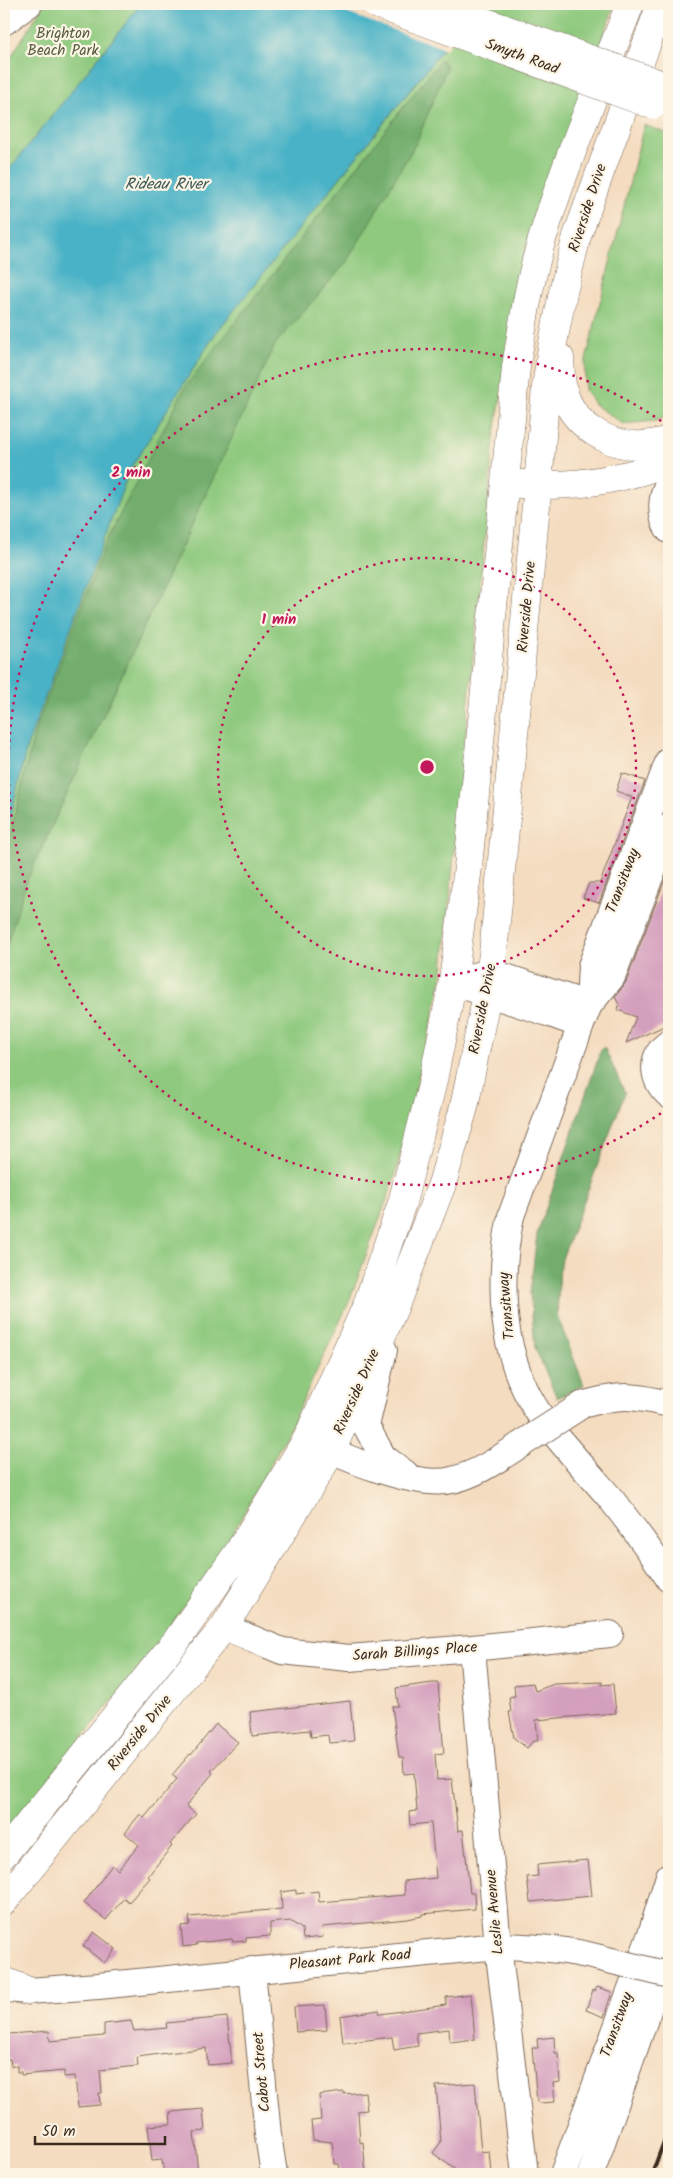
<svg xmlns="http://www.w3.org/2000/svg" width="673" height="2178" font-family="Kalam,sans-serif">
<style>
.green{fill:#8ec97e;stroke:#647a4e}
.forest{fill:#72ad6d;stroke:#566c46}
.water{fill:#48b2c6;stroke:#426e72}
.pier{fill:#f4dcc0}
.building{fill:#d49fbd}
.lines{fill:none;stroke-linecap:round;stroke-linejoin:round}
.minor-casing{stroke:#7c6857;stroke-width:28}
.major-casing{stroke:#7c6857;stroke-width:29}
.minor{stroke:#fff;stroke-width:26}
.major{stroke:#fff;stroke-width:28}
.rail{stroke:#3b2a1e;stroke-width:4}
.minor-bridge-casing{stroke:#7c6857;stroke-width:28;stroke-linecap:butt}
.major-bridge-casing{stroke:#7c6857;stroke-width:29;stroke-linecap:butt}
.minor-bridge{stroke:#fff;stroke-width:26}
.major-bridge{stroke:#fff;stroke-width:28}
.ring{fill:none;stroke:#c2185b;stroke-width:2.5;stroke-dasharray:2.5 5}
.labels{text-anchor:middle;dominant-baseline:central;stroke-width:4.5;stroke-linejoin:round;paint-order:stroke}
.park-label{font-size:15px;fill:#545a3b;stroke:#fcf5e5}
.street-label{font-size:15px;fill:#3b2a1e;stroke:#fcf5e5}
.water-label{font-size:16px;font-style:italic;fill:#405a59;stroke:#fcf5e5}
.centre{fill:#c2185b;stroke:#fcf5e5;stroke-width:2.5}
.ring-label{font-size:15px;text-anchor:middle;font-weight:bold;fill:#c2185b;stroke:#fcf5e5;stroke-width:4.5;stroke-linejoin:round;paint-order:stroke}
</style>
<rect width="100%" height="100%" fill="#fcf5e5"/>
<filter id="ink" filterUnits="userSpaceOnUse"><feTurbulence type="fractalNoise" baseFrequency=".02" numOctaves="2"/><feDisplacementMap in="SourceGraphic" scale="10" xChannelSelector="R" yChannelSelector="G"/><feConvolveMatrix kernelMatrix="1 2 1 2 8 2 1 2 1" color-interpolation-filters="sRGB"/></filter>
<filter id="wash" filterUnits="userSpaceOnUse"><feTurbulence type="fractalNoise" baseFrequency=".0096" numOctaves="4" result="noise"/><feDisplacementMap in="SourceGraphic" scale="20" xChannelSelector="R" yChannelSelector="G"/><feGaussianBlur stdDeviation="1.12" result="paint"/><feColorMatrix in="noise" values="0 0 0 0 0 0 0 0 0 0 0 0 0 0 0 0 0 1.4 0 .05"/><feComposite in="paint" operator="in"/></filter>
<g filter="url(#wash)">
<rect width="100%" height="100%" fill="#f4dcc0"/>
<!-- green -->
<path class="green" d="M44,4H141L4,176V68Z
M479,4H615L580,102L550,177L523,257L494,440L442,979L394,1180L348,1304L287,1434L222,1553L141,1665L4,1835V844L27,746L130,469L215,334Z
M644,125L669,134V416L655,421L623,424L594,404L585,390V364Z"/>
<!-- forest -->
<path class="forest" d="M441,59L447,67L416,143L346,263L276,343L27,880L4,953V861L35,730L106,542L185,387Z
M604,1047L625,1093L560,1264L557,1315L584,1385L557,1398L535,1348L530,1293L537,1234L601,1050Z"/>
<!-- water -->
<path class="water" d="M141,4H479L215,334L130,469L27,746L4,844V176Z"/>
<!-- pier -->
<path class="pier" d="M322,4H481L446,49Z"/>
<g id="blocks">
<!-- building -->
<path class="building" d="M622,773L645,781L599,903L583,898L589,883H600L632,797L616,791Z
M669,869V1024L626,1043L636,1017L618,1010L619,1005L615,997L626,982Z
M602,1682V1685L613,1684L616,1713L536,1720L538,1741H533L527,1748L514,1738L509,1712H511L509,1697L515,1696L514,1685L533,1683L535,1691L554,1684Z
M432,1683H438L444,1753L435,1754L437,1780L452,1779L458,1831L463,1830L470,1893H474L475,1909L422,1914V1916L408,1919L322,1927L323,1937L303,1939L302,1929L290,1921L270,1923V1936L246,1938V1941L233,1942L232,1939L196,1943L197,1945L183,1947L181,1926L190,1925L189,1917L282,1909L281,1892L296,1890V1894L318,1891L319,1902L405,1895L404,1881L436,1878L431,1823L410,1825L409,1812L417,1811L414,1773L404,1774L403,1757H399L392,1706H398L396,1688Z
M350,1701L354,1741L329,1743L328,1735L311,1737L310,1730L252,1736L250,1712Z
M216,1724L238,1742L211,1771L213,1773L186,1806L196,1814L170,1844L172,1846L148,1876L150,1878L129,1902L124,1898L106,1920L84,1903L112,1865L118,1870L139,1845L125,1833L140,1814L144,1818L177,1779L172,1775L190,1754L191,1755Z
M588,1860L592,1896L530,1902L527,1877L538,1876L537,1865Z
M94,1932L116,1949L104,1963L83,1946Z
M597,1987L612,1992L604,2017L586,2010L593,1990L595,1991Z
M471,1994L475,2039L450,2042L449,2029L416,2033L418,2046L394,2050L392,2037L343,2043L340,2016L379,2010L380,2014L446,2005V1997Z
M325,2005L327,2030L296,2032L294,2007Z
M227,2017L232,2063L208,2065L206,2048L137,2057L138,2066L100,2070L102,2093H99L100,2105L78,2107L75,2076L64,2077V2071L21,2075V2072H17V2066H11L10,2059H6L4,2035L9,2034L49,2031L50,2041L104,2036V2024L131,2021L134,2031L167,2028L166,2023Z
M554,2037L555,2053H558L560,2082L553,2083L555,2102L540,2103L537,2102L532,2048H538L537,2039Z
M475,2083L481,2152L489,2151L491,2174H461L433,2153L441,2142L436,2086Z
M344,2092V2094L365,2092L367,2110L358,2111L360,2143L363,2142L366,2174H340L339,2164H334L332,2142L313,2140L311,2121L321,2120L319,2095Z
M203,2109L205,2131L194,2132L198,2174H164L162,2160L152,2161L148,2126L171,2124L170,2112Z"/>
</g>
</g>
<g filter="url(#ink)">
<use href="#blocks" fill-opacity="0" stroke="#7c6857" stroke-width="1"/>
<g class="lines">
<defs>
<path id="minor" d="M4,22L29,4
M669,481C661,496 659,516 669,530
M669,827L612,977L589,1005L581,1025L511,1216C497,1283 500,1360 542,1418C563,1446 588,1472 611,1499C631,1525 652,1552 669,1579
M453,981L491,972L589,1005
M467,987L548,1013L581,1025
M589,1005L591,966L669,760
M669,1043C649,1057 652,1080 669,1095
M384,1350L366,1426L383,1457L405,1473
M582,1405C620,1394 631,1395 669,1404
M313,1441C342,1458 419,1489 452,1480C478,1474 498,1459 520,1445
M224,1627L282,1651L349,1658L472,1648L610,1634
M472,1648L498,1946L525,2174
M252,1970L268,2135L274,2174
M7,1989L28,1991L98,1986L498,1946C534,1947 566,1949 600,1958
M563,2174L652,1931L669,1876
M591,2174L669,1950"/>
<path id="major" d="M560,358C561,368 560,380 563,389C571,424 608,447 642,445C651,444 660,442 669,441
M521,484C572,488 621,480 669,462
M4,1854L177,1640L239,1551L307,1439L367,1305L402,1203L432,1085L453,981L468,867L516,367C523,322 530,276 544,233C568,155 601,80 630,4
M4,1901L224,1627L331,1452L394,1308L442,1184L464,1107L487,995L493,954L538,485L546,387L552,348L563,292L577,236L661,4
M4,1981L28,1991"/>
</defs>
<!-- minor casing -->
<use href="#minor" class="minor-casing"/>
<!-- major casing -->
<use href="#major" class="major-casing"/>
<!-- minor -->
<use href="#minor" class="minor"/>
<!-- major -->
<use href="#major" class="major"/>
<!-- rail -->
<path class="rail" d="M652,2174L669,2128"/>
<defs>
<path id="minor-bridge" d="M520,1445L582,1405
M600,1958L669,1975"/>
<path id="major-bridge" d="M376,4L653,105
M435,4L668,87"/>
</defs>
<!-- minor-bridge casing -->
<use href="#minor-bridge" class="minor-bridge-casing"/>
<!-- major-bridge casing -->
<use href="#major-bridge" class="major-bridge-casing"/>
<!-- minor-bridge -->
<use href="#minor-bridge" class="minor-bridge"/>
<!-- major-bridge -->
<use href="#major-bridge" class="major-bridge"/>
</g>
</g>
<!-- distance rings -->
<g class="ring">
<circle cx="427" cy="767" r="209"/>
<path d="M667 1109A418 418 0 1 1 667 425"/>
</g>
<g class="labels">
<!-- park labels -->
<g class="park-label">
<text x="63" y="34">Brighton<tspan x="63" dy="17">Beach Park</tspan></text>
</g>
<!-- street labels -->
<g class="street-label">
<text transform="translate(522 57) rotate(20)">Smyth Road</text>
<text transform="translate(588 208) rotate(-72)">Riverside Drive</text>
<text transform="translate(527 607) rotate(-85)">Riverside Drive</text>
<text transform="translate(623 881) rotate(-69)">Transitway</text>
<text transform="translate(483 1009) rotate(-79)">Riverside Drive</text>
<text transform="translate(507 1306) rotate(-95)">Transitway</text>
<text transform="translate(357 1392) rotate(-66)">Riverside Drive</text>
<text transform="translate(415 1652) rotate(-4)">Sarah Billings Place</text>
<text transform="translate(140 1733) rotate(-51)">Riverside Drive</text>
<text transform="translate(495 1912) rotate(-95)">Leslie Avenue</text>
<text transform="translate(350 1960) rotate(-5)">Pleasant Park Road</text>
<text transform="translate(617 2025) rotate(-70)">Transitway</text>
<text transform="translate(262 2072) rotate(-95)">Cabot Street</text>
</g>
<!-- water labels -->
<g class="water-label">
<text x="166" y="184">Rideau River</text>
</g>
</g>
<circle cx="427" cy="767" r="8" class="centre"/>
<g class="ring-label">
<text x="131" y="477">2 min</text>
<text x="279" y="624">1 min</text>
</g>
<!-- margin -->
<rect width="673" height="2178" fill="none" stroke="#fcf5e5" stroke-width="20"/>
<!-- scale -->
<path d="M35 2136v8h130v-8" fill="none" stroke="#3b2a1e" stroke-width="2.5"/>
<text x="42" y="2136" font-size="15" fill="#3b2a1e" stroke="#fcf5e5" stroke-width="4" paint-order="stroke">50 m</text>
</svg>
